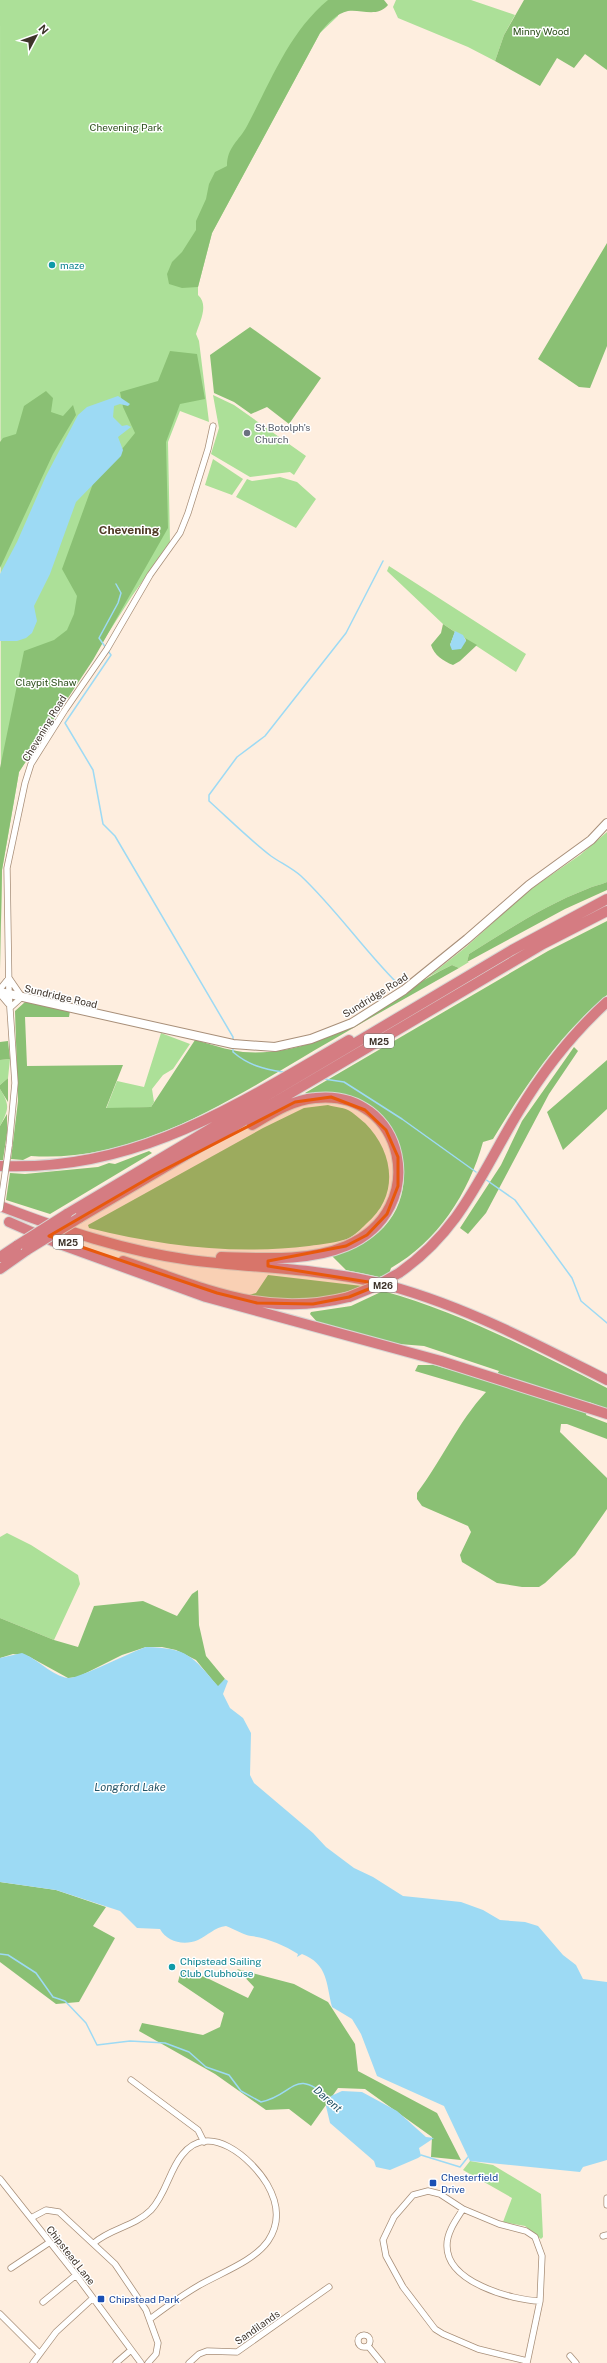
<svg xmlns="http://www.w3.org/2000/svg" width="607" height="2363" font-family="'Public Sans',sans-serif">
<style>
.green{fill:#ace098}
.forest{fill:#8ac074}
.water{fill:#9ddaf4}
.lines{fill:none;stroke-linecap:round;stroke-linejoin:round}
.stream{stroke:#9ddaf4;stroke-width:1.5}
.street-casing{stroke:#a88f79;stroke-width:7}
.secondary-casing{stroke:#a88f79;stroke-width:10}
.highway-casing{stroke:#d8d6d4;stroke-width:12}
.street{stroke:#fff;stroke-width:5.5}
.secondary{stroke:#fff;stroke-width:8}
.highway{stroke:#d57c82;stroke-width:10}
.street-bridge-casing{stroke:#a88f79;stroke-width:7;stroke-linecap:butt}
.highway-bridge-casing{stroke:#d8d6d4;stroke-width:12;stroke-linecap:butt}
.street-bridge{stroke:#fff;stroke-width:5.5}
.highway-bridge{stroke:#d57c82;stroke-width:10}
.marked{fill:#e8590c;fill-opacity:0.2;stroke:#e8590c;stroke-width:3;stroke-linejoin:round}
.culture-dot{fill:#0f9aa8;stroke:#fff;stroke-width:1.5}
.worship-dot{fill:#6b7280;stroke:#fff;stroke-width:1.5}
.transit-dot{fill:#1a4fb4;stroke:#fff;stroke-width:1.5}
.labels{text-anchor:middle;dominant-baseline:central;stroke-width:3;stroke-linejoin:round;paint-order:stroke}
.shield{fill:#fff;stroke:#77706a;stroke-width:1}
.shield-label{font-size:9px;font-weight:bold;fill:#3d332a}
.park-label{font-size:10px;fill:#294d18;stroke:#fff}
.culture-label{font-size:10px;fill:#0d838f;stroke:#fff;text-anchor:start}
.worship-label{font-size:10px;fill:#5b616d;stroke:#fff;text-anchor:start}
.street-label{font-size:10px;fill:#3d332a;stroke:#fff}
.transit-label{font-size:10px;fill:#164399;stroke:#fff;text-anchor:start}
.water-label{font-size:11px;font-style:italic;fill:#235365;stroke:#fff}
.quarter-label{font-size:12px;font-weight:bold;fill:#503b27;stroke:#fff}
</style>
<rect width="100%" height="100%" fill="#feeedf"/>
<!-- green -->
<path class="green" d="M0,0H337L338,16L320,33L212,233L198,287V295C209,305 200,321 196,334L199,341L209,422L180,411L168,442L170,543L132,596L19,772L2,870L1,926Z
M396,0H471L515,15L504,35L495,61L468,47L398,18L393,7Z
M213,395L234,405L306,456L294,475L290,472L250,477L211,454L219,428Z
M213,459L243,479L232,495L205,485Z
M280,477L297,482L316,499L296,528L236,497L247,479L252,481Z
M389,566L526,654L516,672L443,624L387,571Z
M607,832V882C600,885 593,886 587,889C545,905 506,931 469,954L467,962H469L459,968L452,965L428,977L466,947L528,891L580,855Z
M161,1033L190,1044L173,1069L163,1075L152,1089L154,1102L151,1107L106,1109L117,1081L144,1087Z
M10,1059L8,1078L0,1085V1060Z
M0,1089C10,1105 9,1109 0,1126Z
M7,1533L31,1545L78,1575L80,1584L54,1640L0,1618V1537Z
M470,2161L493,2165L541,2194L543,2237L541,2239L525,2226L503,2222L512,2198L463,2170Z"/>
<!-- forest -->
<path class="forest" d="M328,0H384L388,5C377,18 361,9 348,11C337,13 327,24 320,33L212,233L198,287L182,288L169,284L167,274L172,262L182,252L196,230V221L206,199L209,184L215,172L227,166C227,147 239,141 247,126C270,83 289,32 328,0Z
M524,0H607V70L585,54L574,68L557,58L540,86L495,61L504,35Z
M607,243V346L590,388L579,387L538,359Z
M250,327L321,378L289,424L267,407L251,414L234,402L214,393L210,355Z
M170,351L197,354L205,399L180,404L166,442L168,528L93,660L19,772L2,870L0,969V768L24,651L54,640L67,630L74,614L77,596L62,569L99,467L118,454L135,433L123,407L120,392L158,381Z
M46,391L53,398L51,412L63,416L73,405L76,415L53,454L0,568V442L3,438L16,434L24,406Z
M443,624L455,632L450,645L466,641L465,638L477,645L460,661L453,665C443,661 434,655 431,645L441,633Z
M607,882V890L565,909L467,962L469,954C506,931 545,905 587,889C593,886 600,885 607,882Z
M607,921V995C559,1035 525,1086 493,1139L483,1142C469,1193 437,1242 391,1268L389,1274L379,1277L346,1270L332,1256C352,1250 370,1242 384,1227C418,1190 407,1127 364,1103C352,1096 337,1092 323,1092C317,1092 311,1095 305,1093L548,951Z
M452,965L459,968C411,995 363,1022 315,1050C229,1101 135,1163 31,1156L23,1160L11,1159L18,1101L15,1011L25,1002L70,1011L69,1017H25L27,1066L123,1065L106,1108L151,1107L195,1040C210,1044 227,1050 243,1052C329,1058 380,1000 452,965Z
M8,1041L10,1059L0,1060V1042Z
M574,1047L578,1051L549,1094L486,1213L468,1234L460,1228L501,1165L522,1121Z
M607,1060V1109L563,1150L547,1112Z
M8,1078V1102L0,1089V1085Z
M328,1105C334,1107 342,1107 348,1110C354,1113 360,1119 365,1123C394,1152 400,1196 366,1224C361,1229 354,1236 347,1239C335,1243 322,1244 309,1246C235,1255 161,1246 89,1228L88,1225L263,1128L304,1108Z
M7,1114V1133L3,1160H0V1126Z
M149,1151L152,1153L50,1214L6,1200L10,1173L25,1174L98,1167L109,1163L115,1164Z
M268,1275L362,1286C322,1303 287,1300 245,1296L256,1293Z
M383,1291C462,1313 534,1351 607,1388V1409L589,1402L586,1415L607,1423V1439L567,1424H561L560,1432L607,1478V1509L575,1555L545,1583L539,1587H522L497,1583L462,1562L460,1555L471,1532L468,1526L422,1506L417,1499V1493C442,1460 458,1422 486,1392L415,1371L418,1365H434L492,1382L499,1371L424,1346L399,1344L318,1323L310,1314L311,1312L351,1306Z
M198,1590L199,1625L206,1656L225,1679L218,1687L196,1660L176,1650L162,1647H146L122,1655L78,1677L68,1678L28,1656L13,1654L0,1658V1618L54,1640L78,1647L94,1606L143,1601L177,1616L192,1594Z
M0,1882L56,1890L106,1907L93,1926L115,1938L79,2002L56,2004L0,1962Z
M237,1969L294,1984L328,2002L355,2044L358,2071L437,2113L461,2160L431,2157L432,2137L365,2089L338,2088L311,2126L289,2109L266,2110L215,2074L139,2031L142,2023L203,2035L220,2027L224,2013L178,1982L181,1970L205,1977L248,1998L254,1987Z"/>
<!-- water -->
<path class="water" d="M118,396L130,404L128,406L120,404L114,406L113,417L122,426L127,425L131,427L118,437L123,450L121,456L76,502L50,574L34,606L37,621L32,633L26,638L17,641H0V574L17,542L46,476L78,415L87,407Z
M455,631L463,635L466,641L461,649L452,650L450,645Z
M146,1647C188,1648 192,1656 218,1686L225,1679L228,1681L223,1694L230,1708L243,1718L251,1733L250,1775L254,1783L313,1833L326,1847L354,1868L373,1877L403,1896L461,1902L483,1910L500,1920L525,1922L538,1926L563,1955L576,1965L583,1979L607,1982V2160L583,2167L580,2172L470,2161L444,2106L377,2076L361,2034L352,2019L332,2007C326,1983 328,1964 302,1954L297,1957L298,1954C284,1945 267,1938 251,1936C244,1935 234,1929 226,1926C215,1927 207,1936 198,1940C184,1946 167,1942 160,1929L137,1928L120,1911L56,1890L0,1882V1658L22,1653C38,1659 52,1676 68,1678C76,1680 133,1651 146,1647Z
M342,2091L362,2092L397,2111L426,2137L434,2138L419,2148L421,2156L418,2158L390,2170L376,2167L374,2161L330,2123L326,2106L331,2096Z"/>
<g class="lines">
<!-- stream -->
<path class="stream" d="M383,561L346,633L265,736L237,757L209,795V801C230,820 249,839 271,856C281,863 292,868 301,876C336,909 363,949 397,983
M106,648L99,638L118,603L121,593L116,584
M108,651L111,655L65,723L93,770L103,824L115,836L233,1037V1041
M233,1046V1052C248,1065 263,1069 283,1072
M324,1079L344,1082L402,1119L476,1172
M485,1179L515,1200L572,1278L581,1301L607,1323
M0,1954L8,1955L36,1973L53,1997L65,2001L86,2023L97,2045L130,2041L165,2043L189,2052L206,2067L229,2075L241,2091L261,2102C295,2095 293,2066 330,2099
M421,2155L460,2167L468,2157"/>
<defs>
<path id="street" d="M0,989L9,978L22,997L11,1007L0,994
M9,1146L15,1083L9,994L7,868L25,783L31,764L65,710L107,649L150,575L180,533L188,513L208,449L213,426
M131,2080L198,2130L204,2142
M0,2179L76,2275L141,2363
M607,2198V2205
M463,2209C456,2220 447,2232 447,2245C446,2282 511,2300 540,2301
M31,2218L46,2210L59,2212L115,2264L146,2310L158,2343L156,2354L148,2363
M603,2236L607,2235
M94,2243C111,2228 134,2227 151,2210C166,2194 169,2171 182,2155C209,2120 252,2159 267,2184C278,2203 281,2222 268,2241C253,2262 220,2273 198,2286C181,2296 166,2307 150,2319
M11,2268L50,2242
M43,2302L76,2275
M0,2314L39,2353
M358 2341a6 6 0 1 1 12 0a6 6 0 1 1-12 0Z
M368,2346L382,2363
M570,2356L576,2363
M33,2363L56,2332L93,2298
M116,2363L131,2350
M189,2363L199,2354L207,2351L237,2352L329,2287
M527,2363L540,2301L542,2256L535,2237L526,2231L499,2224L463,2209L440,2194L428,2191L413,2195L394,2217L383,2240L386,2256L403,2287L435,2329L443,2334L478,2349L527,2361"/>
<path id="secondary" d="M0,992L233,1044L275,1047L311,1039L352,1023L404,990L467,939L529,885L591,840L607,823"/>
<path id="highway" d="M0,1166C137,1172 236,1105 349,1040
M0,1206C62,1230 125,1251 190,1260C252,1268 314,1268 375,1282C457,1302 532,1342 607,1380
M67,1214L512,950L607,899
M79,1218L543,944L607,911
M9,1222L57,1243L206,1297L441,1361L607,1414
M0,1257L18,1245
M221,1257C261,1258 308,1262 346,1246C432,1210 405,1088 315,1098C292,1100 272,1113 252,1125
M123,1261C203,1287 263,1319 349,1297
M0,1269L27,1250
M399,1273C462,1229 481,1173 519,1111C543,1071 572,1034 607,1002"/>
</defs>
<!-- street casing -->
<use href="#street" class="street-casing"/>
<!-- secondary casing -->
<use href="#secondary" class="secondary-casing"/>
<!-- highway casing -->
<use href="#highway" class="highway-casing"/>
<!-- street -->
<use href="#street" class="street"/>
<!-- secondary -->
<use href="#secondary" class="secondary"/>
<!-- highway -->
<use href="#highway" class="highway"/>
<defs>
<path id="street-bridge" d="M0,1209L9,1146"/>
<path id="highway-bridge" d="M18,1245L67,1214
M27,1250L79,1218
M349,1297L376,1286L399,1273"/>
</defs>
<!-- street-bridge casing -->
<use href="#street-bridge" class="street-bridge-casing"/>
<!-- highway-bridge casing -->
<use href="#highway-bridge" class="highway-bridge-casing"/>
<!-- street-bridge -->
<use href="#street-bridge" class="street-bridge"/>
<!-- highway-bridge -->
<use href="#highway-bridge" class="highway-bridge"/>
</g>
<!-- marked area -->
<path class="marked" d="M331,1097L365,1110L386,1130L398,1157V1186L387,1214L367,1235L346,1246L268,1261V1266L381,1284L349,1297L313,1304L257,1303L217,1293L49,1236L154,1175L295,1102Z"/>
<!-- markers -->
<g class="culture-dot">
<circle cx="52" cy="265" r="4"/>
<circle cx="172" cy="1967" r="4"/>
</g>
<circle class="worship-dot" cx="247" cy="433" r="4"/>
<g class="transit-dot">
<rect x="429" y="2179" width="8" height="8" rx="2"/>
<rect x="97" y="2295" width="8" height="8" rx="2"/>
</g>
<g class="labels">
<!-- shield labels -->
<g class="shield">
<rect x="364" y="1034" width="30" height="14" rx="3"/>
<rect x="53" y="1235" width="30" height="14" rx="3"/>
<rect x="369" y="1278" width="28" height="14" rx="3"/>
</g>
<g class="shield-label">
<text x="379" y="1041">M25</text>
<text x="68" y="1242">M25</text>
<text x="383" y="1285">M26</text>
</g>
<!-- park labels -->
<g class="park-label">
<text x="541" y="31">Minny Wood</text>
<text x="126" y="127">Chevening Park</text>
<text x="46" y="682">Claypit Shaw</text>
</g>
<!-- culture labels -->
<g class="culture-label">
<text x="60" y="265">maze</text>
<text x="180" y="1961">Chipstead Sailing<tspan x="180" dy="12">Club Clubhouse</tspan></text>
</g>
<!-- worship labels -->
<g class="worship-label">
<text x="255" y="427">St Botolph's<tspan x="255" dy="12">Church</tspan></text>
</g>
<!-- street labels -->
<g class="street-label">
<text transform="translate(44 728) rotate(-59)">Chevening Road</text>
<text transform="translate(375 995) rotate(-32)">Sundridge Road</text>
<text transform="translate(61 996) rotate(13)">Sundridge Road</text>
<text transform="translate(71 2255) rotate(52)">Chipstead Lane</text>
<text transform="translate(257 2327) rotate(-35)">Sandilands</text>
</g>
<!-- transit labels -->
<g class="transit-label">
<text x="441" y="2177">Chesterfield<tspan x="441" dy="12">Drive</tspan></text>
<text x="109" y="2299">Chipstead Park</text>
</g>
<!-- water labels -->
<g class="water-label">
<text x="130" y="1787">Longford Lake</text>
<text transform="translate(328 2099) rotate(41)">Darent</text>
</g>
<!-- quarter labels -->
<g class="quarter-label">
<text x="129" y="530">Chevening</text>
</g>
</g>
<!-- north arrow -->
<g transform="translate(36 36) rotate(49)" stroke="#ffffff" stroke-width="3" paint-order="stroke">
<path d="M0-3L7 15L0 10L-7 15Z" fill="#3d332a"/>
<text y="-6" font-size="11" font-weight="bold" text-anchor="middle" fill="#3d332a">N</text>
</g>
</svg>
